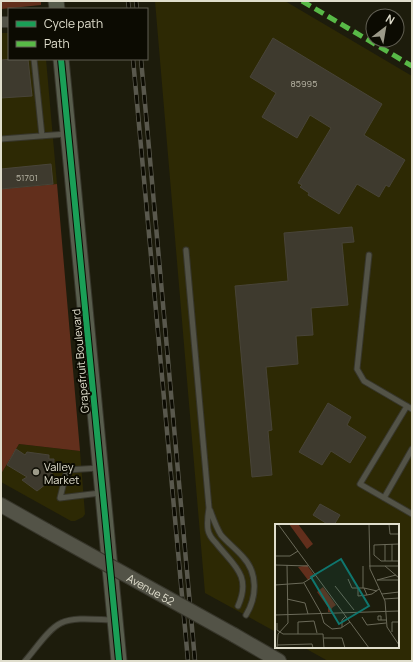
<svg xmlns="http://www.w3.org/2000/svg" width="413" height="662" font-family="Manrope,sans-serif">
<style>
.built{fill:#2d2904}
.green{fill:#622f1c}
.building{fill:#3e3a2e;stroke:#484438}
.lines{fill:none;stroke-linecap:round;stroke-linejoin:round}
.lane-casing{stroke:#37362b;stroke-width:7}
.street-casing{stroke:#37362b;stroke-width:12}
.secondary-casing{stroke:#37362b;stroke-width:16}
.primary-casing{stroke:#37362b;stroke-width:17}
.lane{stroke:#535347;stroke-width:5}
.street{stroke:#535347;stroke-width:10}
.secondary{stroke:#535347;stroke-width:14}
.primary{stroke:#585d4d;stroke-width:15}
.rail-casing{stroke:#59584d;stroke-width:4.5}
.rail{stroke:#0c0b02;stroke-width:3;stroke-dasharray:9;stroke-linecap:butt}
.secondary-bridge-casing{stroke:#37362b;stroke-width:16;stroke-linecap:butt}
.secondary-bridge{stroke:#535347;stroke-width:14}
.quiet{stroke:#58b947;stroke-width:5;stroke-dasharray:10 5;stroke-linecap:butt}
.cycleway-casing{stroke:#0c0b02;stroke-width:8}
.cycleway{stroke:#1a9f57;stroke-width:6}
.poi-dot{fill:#9c9a89;stroke:#0c0b02;stroke-width:1.5}
.labels{text-anchor:middle;dominant-baseline:central;stroke-width:4;stroke-linejoin:round;paint-order:stroke}
.number-label{font-size:9px;fill:#b8b5a5}
.street-label{font-size:11px;fill:#e0decd;stroke:#0c0b02}
.poi-label{font-size:11px;fill:#e0decd;stroke:#0c0b02;text-anchor:start}
.inset-road{fill:none;stroke:#6b6a59;stroke-width:1}
.view{fill:#0f766e;fill-opacity:0.15;stroke:#0f766e;stroke-width:2}
.inset-edge{fill:none;stroke:#e0decd;stroke-width:2}
</style>
<rect width="100%" height="100%" fill="#1d1c0c"/>
<!-- built -->
<path class="built" d="M155,1H285L412,76V661H328L303,647H398V525H276V632L205,593Z
M1,33H9V59H46L57,184L1,189Z
M19,444L80,451L85,514L83,517L75,521H71L1,482V474Z"/>
<!-- green -->
<path class="green" d="M1,1H41V5L1,9Z
M57,184L80,451L19,444L1,474V189Z"/>
<!-- building -->
<path class="building" d="M273,38L382,104L364,135L405,160L389,187L386,185L379,197L357,184L339,214L308,195L309,193L300,187L302,185L298,183L331,128L310,115L297,138L262,117L276,93L250,77Z
M15,59H28L32,96L1,98V60Z
M51,164L53,184L1,189V169Z
M352,227L354,242L342,243L348,305L311,308L313,335L296,336L298,364L266,367L272,430L268,431L272,475L252,477L235,286L288,281L284,233Z
M328,403L351,417L347,425L366,437L350,463L331,451L322,465L299,452Z
M16,449L25,455L27,452L49,455V459H54V470L46,484L37,491L22,480L27,477L7,465Z
M320,504L340,515L334,525H329L313,515Z"/>
<g class="lines">
<defs>
<path id="lane" d="M34,59L42,136
M1,139L66,134
M186,250L209,508C208,514 207,523 208,530C209,535 213,540 216,543C233,565 252,575 238,606
M369,255L357,369L364,381L412,409
M407,406L360,484L412,514
M99,468L67,470L60,498L100,493
M384,498L412,449
M210,510C213,518 216,527 221,535C228,543 236,549 243,557C258,573 257,597 246,615
M25,661C35,650 48,629 61,623C75,616 99,620 114,620"/>
<path id="street" d="M1,22H9"/>
<path id="secondary" d="M1,505L47,531
M234,635L279,661"/>
<path id="primary" d="M56,1L57,9
M61,59L119,661"/>
</defs>
<!-- lane casing -->
<use href="#lane" class="lane-casing"/>
<!-- street casing -->
<use href="#street" class="street-casing"/>
<!-- secondary casing -->
<use href="#secondary" class="secondary-casing"/>
<!-- primary casing -->
<use href="#primary" class="primary-casing"/>
<!-- lane -->
<use href="#lane" class="lane"/>
<!-- street -->
<use href="#street" class="street"/>
<!-- secondary -->
<use href="#secondary" class="secondary"/>
<!-- primary -->
<use href="#primary" class="primary"/>
<defs>
<path id="rail" d="M128,1L129,9
M136,1L137,9
M133,59L188,661
M141,59L195,661"/>
</defs>
<!-- rail casing -->
<use href="#rail" class="rail-casing"/>
<!-- rail -->
<use href="#rail" class="rail"/>
<defs>
<g id="secondary-bridge">
<path id="s1" d="M47,531L234,635"/>
</g>
</defs>
<!-- secondary-bridge casing -->
<use href="#secondary-bridge" class="secondary-bridge-casing"/>
<!-- secondary-bridge -->
<use href="#secondary-bridge" class="secondary-bridge"/>
<!-- quiet -->
<path class="quiet" d="M302,1L412,66"/>
<defs>
<path id="cycleway" d="M61,59L119,661"/>
</defs>
<!-- cycleway casing -->
<use href="#cycleway" class="cycleway-casing"/>
<!-- cycleway -->
<use href="#cycleway" class="cycleway"/>
</g>
<!-- markers -->
<circle class="poi-dot" cx="36" cy="472" r="4"/>
<g class="labels">
<!-- number labels -->
<g class="number-label">
<text x="304" y="83">85995</text>
<text x="27" y="177">51701</text>
</g>
<!-- street labels -->
<g class="street-label">
<text transform="translate(80 361) rotate(-95)">Grapefruit Boulevard</text>
<text stroke="none"><textPath href="#s1" startOffset="119">Avenue 52</textPath></text>
</g>
<!-- poi labels -->
<g class="poi-label">
<text x="44" y="466">Valley<tspan x="44" dy="13">Market</tspan></text>
</g>
</g>
<!-- overview -->
<g transform="translate(275 524)">
<rect width="124" height="124" fill="#1d1c0c"/>
<path d="M14,0H23L38,20L32,25ZM32,41L39,51L33,56L23,43ZM48,63L61,81L57,84L56,88H53V83L42,68Z" fill="#622f1c"/>
<path class="inset-road" d="M3,0L94,124M94,0L95,45L110,77L112,103L124,121M114,0L115,10H124M110,20V37M117,20V37M124,20L99,21V31L106,37H124M0,32H15L23,27M0,41L33,42M94,42H124M110,42L124,54M73,55L77,64H89M102,56H124V68L107,70M102,56L121,51M29,59L46,89M0,61L28,59L41,51M60,62L79,86M83,64V72L92,71M88,64V42M102,67L89,64L92,71L97,70L104,65M12,75L30,79L33,90M109,75L124,74M46,89L49,99L57,105L66,104L75,98M0,91L124,87M87,93L92,101L111,99M106,96V92H103V96H111M2,99V106L8,110H48L49,124M67,103V96L71,92M117,108V98H124M23,110V98L39,97L42,109M49,114H67L70,124M2,121L37,120L38,124M2,124L3,110L13,99L12,41"/>
<path class="view" d="M66,35L94,82L64,100L36,53Z"/>
<rect width="124" height="124" class="inset-edge"/>
</g>
<!-- border -->
<rect width="413" height="662" fill="none" stroke="#e0decd" stroke-width="4"/>
<!-- legend -->
<rect x="8" y="8" width="140" height="52" fill="#0c0b02" stroke="#615f53"/>
<rect x="16" y="21" width="20" height="6" fill="#1a9f57" stroke="#615f53"/>
<text x="44" y="28" font-size="12" fill="#e0decd">Cycle path</text>
<rect x="16" y="41" width="20" height="6" fill="#58b947" stroke="#615f53"/>
<text x="44" y="48" font-size="12" fill="#e0decd">Path</text>
<!-- north arrow -->
<g transform="translate(385 28) rotate(31)"><circle r="19" fill="#0c0b02" stroke="#615f53"/>
<path d="M0-3L7 15L0 10L-7 15Z" fill="#9c9a89"/>
<text y="-6" font-size="11" font-weight="bold" text-anchor="middle" fill="#e0decd">N</text>
</g>
</svg>
